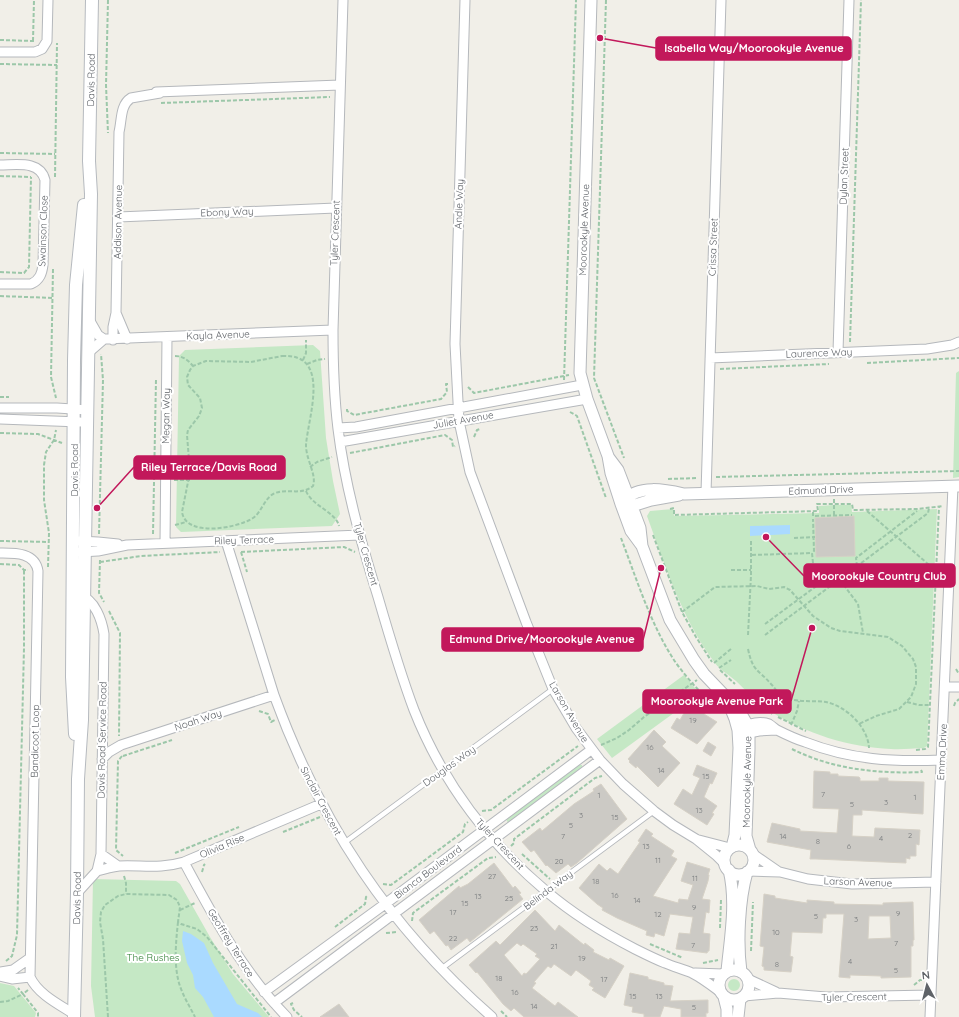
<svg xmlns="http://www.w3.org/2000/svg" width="959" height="1017" font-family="Quicksand,sans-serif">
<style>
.green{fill:#c5e8c5}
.water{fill:#aadaff}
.building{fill:#cccac5;stroke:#d6d1c6;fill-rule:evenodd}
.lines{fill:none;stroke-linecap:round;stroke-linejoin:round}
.service-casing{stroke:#b5b8bc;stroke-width:6}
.minor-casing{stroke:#b5b8bc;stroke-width:11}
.tertiary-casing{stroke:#b5b8bc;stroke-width:13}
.secondary-casing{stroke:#b6babf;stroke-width:14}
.path{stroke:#9cc7a9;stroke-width:2;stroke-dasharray:4 2;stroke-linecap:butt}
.service{stroke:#fff;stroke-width:4.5}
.minor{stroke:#fff;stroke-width:9}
.tertiary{stroke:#fff;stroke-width:11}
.secondary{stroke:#fff;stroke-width:12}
.labels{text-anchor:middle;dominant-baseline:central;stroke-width:4;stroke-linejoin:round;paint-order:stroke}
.number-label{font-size:8px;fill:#7a7d7f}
.street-label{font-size:10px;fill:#5f6368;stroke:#fff}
.park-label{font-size:10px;fill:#348238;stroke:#fff}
.leader{fill:none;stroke:#c2185b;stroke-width:1.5}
.callout-dot{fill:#c2185b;stroke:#fff;stroke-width:1.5}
.callout{fill:#c2185b;stroke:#c2185b;stroke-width:1.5}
.callout-label{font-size:11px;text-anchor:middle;font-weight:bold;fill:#fff}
</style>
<rect width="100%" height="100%" fill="#f1efe8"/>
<!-- green -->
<path class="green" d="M313,345L320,351L326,438L333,481L340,514L332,526L181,532L176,527L179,356L185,350Z
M959,371V477L953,478L956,373Z
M834,505H851L852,512L937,509L927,746L924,748C913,748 902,750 891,749C849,747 806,734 770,711C758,703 747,692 736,681C728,674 718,669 712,659C681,616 665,565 647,516L650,511L673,509L674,516L819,513V506Z
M684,675L700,694L612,758L597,739Z
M578,765H582V768L508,823L506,819Z
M93,879L176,881L180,884L210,937L233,974L269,1017H95L91,986Z
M728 985a6 6 0 1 1 12 0a6 6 0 1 1-12 0Z
M0,983L14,986L36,1013L35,1017H0Z"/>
<!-- water -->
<path class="water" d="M790,525V534L750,536V526Z
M183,931L191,934L204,943L213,963L237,1004L258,1013L262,1017H214L203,997L195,988L193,975L187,963L182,941Z"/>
<!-- building -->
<path class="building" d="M854,516L855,556L816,557L815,518Z
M691,701L707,710L704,714L717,722L697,744L671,728L677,718L680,720Z
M654,730L666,742L662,746L680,763L658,787L637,766L636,768L629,762L630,761L628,759Z
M708,742L716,747L711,756L703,751Z
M697,765L717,773L712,784L710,783L704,797L717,806L712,813L714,814L707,825L674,804L683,789L692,795L700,778L693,775Z
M814,771L830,772V774H838V776L859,777L860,778V781H879V778H888V781L924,782L923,814L862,810V815H853L852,836L874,837L875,828L920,830L919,845L916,844V856H910V859L906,858V863L816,859H810L811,850L767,842L772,823L800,829V831L837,833L839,809L813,808Z
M601,784L627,819L577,863L571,867L568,864L556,873L547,865L546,866L534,850L531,852L522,842L540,828L542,831L574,804L594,791L593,789Z
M646,829L653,834L651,836L674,851L671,856L677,859L653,896L678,903L679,899L688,900L693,885L681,881L687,862L710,869L708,875H709L708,881L702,899L710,900L709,913L706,912L703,933L710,934L709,951H708L707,953L676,949L679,933L690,934L693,917L670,914L664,936L655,933L654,937L646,935L647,931L617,918L602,910L603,908L597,904L579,888L599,864L607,871L610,868L618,874L640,842L638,841Z
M494,863L513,888L515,886L521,893L519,894L523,899L470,942L467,938L451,950L448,945L446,946L434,931L430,934L419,920L459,886L460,888L468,884Z
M764,894L775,896V898L807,903V900L834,902V904L883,905V903L913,902L914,940H913V946H911V977L881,978V976L850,975V978L839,977L844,914H826V918H823L822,933L792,932L790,956L793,957L791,972L764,970V967L762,966L764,947L760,946ZM869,916H890L891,938L868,939Z
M535,910L555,931L559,925L584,945L585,943L594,950L593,952L609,960L610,958L624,966L605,998L592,990L594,988L589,985L591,981L576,970L571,976L554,964L551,968L548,966L534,982L536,983L532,988L555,1006L558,1002L578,1017H524L514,1008L511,1011L503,1004L477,972L476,973L469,965L496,941L500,945ZM517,943L521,946L523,944L537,954L535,956L540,959L526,974L524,973L522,976L504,955Z
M630,973L648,977V979L664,983V985L673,986L670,1001L708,1000V1013H706V1017H681V1009L664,1006L660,1017H644V1014L632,1012L633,1007L624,1005Z
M339,1004L349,1017H320Z"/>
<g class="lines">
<defs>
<path id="service" d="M344,843L553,689
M441,969L654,811"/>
<path id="minor" d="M343,0L333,330C333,363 334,396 338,429C345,486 361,542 378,597C389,635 400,673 414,710C442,781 488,842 546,891C573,914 604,933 635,949C645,954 655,959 665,963C674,967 683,969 692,973C702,978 711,985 719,991
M465,0L455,344L459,421L470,472L526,622L553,689L576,728L600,760L623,784L654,811L673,825L696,839L717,856L725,864
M0,52H35L42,49L47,41L48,0
M156,92L340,85
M0,165C16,165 40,160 45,180L43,265C42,273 40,280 31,284H0
M118,217L336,208
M116,313L127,339
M90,321L98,335L104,339
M113,340V327L116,313L119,132C122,120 120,105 131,98L160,93
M89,352L104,339L333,330
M838,352L849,0
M710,358L927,349L952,345L959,342
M0,408H57L88,410
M0,419L80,422
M338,428L356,427L582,385
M340,442L587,399
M706,493L721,0
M79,541L98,542L118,544
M226,541L274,695C321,824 389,927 492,1017
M165,543L167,337
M80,552L98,551L127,545L360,535
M0,553C14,553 35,552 38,571L30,977C38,994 58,1004 74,1014
M945,687H959
M742,727C749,723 761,721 769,724C772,726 774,728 777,730C785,734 795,739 805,742C851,760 893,762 941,760
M743,732L749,733L759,731L776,730
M102,759L109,752L121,745L274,695
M699,840L730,848
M101,854L118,866
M753,854L779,872
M184,862C214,918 243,972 287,1017
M97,871C104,869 112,867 119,866C143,865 160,869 184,862L321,804
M748,871L780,872L808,879L852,884L936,882
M77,893L97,871L101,854L104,634C102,621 95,599 80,596
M0,972L13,970L30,958
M695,973L723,974
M0,976L12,979L30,977
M748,979L776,992
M264,992L385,904L591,750
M744,996L778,993L826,997L931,995
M274,1003L600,760
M930,1017L953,486"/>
<path id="tertiary" d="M591,0L580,373L587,399L608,456L611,473L621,504L631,531L642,546
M609,458L618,470L628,496L640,528L642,546L670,620L694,660L704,674L726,697L737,707L747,724L749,733V749L746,836L750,850
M624,501C638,484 666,490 684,494L959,486
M626,505L632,506L651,500L679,495
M728,702L735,719L738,730L739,748L735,835L732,847
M724 860a15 15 0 1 1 30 0a15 15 0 1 1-30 0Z
M719 985a15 15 0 1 1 30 0a15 15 0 1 1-30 0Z
M727,971C730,939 737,903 729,870
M741,972C737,943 739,900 747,872
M724,997L727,1009V1017
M738,1017L740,999"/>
<path id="secondary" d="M75,734L72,677L74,360L76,285L84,205
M74,1017L77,893L78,779L82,720L91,194L89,161L92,0"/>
</defs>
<!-- service casing -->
<use href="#service" class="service-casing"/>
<!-- minor casing -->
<use href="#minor" class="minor-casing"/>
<!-- tertiary casing -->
<use href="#tertiary" class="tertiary-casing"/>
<!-- secondary casing -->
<use href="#secondary" class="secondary-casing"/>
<!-- path -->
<path class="path" d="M108,0L106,85L108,133
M606,0L594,378L624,458
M0,40L34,41
M33,41L34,0
M0,64L57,65
M161,103L330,97
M0,153L55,154
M0,176L31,177
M55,177L57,43
M53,269L51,377L56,398
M0,272L24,273L29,267L31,177
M0,296L53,298
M850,342L861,0
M175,356C183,356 188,360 193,366
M282,356C332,353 308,417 306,445C306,460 317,475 313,486C301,496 288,488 275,493C264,498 262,512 253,518C238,528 186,538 182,512L190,472L187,435L188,430L199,416L202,408L200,398L188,385L187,377L190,370L193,366L206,361L251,362Z
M303,360L306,353V340
M867,363L959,358
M307,364L317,360L325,359
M720,369L829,364
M564,380L576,0
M468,387L474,393L569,375
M0,397H9
M347,409V411L354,415L441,399L447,392L446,384H448
M570,412L577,416L606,498
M0,433L38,434L62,443
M474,437L477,430L480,429
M350,453L445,435L452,440L453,447L455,446
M310,467L317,462L332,457
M716,477L959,471
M668,479L698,478
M174,480H190
M306,491C312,506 336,512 339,526
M834,499V517
M670,509L674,508V515L818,511L817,504H852L853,510L918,509L943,506
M867,511L936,571
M813,512V516L852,515
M175,525L186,522
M99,534L103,380L101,354
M153,534L156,379
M653,535L682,612L696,637L712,662
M621,538C637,580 651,626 676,663C689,681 704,696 719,711
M794,538L815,537
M0,541L49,542
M241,552L247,572
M241,552L344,547L355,552
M752,555L812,553
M100,560L99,593L104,602
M100,562L141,556L220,552
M813,563L812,553L814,551L813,519
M0,564L19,565L24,570H28
M857,566L856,558L917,511
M48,567L49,533L44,500V465L46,452L54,440L56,430
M731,570H751
M840,580L858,604L863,633
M109,611L120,633L119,736
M682,612L715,587L757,586L769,589L784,587L790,590L813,616L831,628L840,631L888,637L902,646L913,659L916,667V684L911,697L899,709L876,716L859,724
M765,624L830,576
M748,635L751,575V541
M765,635L928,513L929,508
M748,649C753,672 757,668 771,684C775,688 778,694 784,697C797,703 811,700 826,702C846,706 868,727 869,748
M714,663L731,649
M719,668L731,660
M956,669L959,674
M720,670L735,684
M907,702L919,705H930
M757,703L772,714
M954,706L955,703L959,699
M259,711L268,714L271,722L275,720
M778,717L806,731
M791,725L797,711L799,701
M601,745L617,738L629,730L644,717L697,680
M792,749C832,769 877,774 922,772L921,770
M916,750L925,749L928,747L939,507
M122,756L118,761L116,850L123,856
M123,756L172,740
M482,811L491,810L578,746
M283,832L320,817
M511,846L514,843V839L595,778L602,776
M175,853L239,827
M522,854L550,879
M202,872L204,865L205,864
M124,876L126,883V894
M383,884L391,885L463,832L465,824L468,822
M180,910L195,903
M412,921L413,913L488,858L496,857
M178,922C176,941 174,961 178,979C181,993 189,1005 195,1017
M335,927L365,904L366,897L368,895
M720,928L721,900
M386,933L397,932
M650,944L683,958
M751,951L753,902
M6,961L12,956L17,935L24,648V570
M703,963L718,960
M914,985L920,980H922
M28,990L23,994L38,1013V1017
M0,1002L8,1001L23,994L18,988
M293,1003L291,1004L294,1010L302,1017
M501,1011L507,1017
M108,1017L103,939L100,922L101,912L105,905L118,896L126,894L169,895L177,900L180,907L178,922L181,924L197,929L207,937L271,1017"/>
<!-- service -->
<use href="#service" class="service"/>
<!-- minor -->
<use href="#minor" class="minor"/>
<!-- tertiary -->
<use href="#tertiary" class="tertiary"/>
<!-- secondary -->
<use href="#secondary" class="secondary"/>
</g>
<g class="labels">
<!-- number labels -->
<g class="number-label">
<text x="693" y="720">19</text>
<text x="650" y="747">16</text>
<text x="661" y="770">14</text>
<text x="706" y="776">15</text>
<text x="823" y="794">7</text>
<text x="599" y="795">1</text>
<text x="915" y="797">1</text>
<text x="886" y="802">3</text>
<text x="852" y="804">5</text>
<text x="699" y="810">13</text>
<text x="581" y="815">3</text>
<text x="615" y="817">15</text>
<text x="571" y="825">5</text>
<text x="910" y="835">2</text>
<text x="563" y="836">7</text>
<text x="783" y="836">14</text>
<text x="881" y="838">4</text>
<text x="818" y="841">8</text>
<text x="646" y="846">13</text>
<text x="849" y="846">6</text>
<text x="658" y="860">11</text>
<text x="559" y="861">20</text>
<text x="492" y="876">27</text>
<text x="695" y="878">11</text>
<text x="596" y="881">18</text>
<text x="615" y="895">16</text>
<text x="478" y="896">13</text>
<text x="509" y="898">25</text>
<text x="637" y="900">14</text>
<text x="465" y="903">15</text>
<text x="694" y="907">9</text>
<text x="453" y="912">17</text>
<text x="898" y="913">9</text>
<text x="658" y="914">12</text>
<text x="816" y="916">5</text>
<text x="856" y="919">3</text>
<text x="534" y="928">23</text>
<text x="776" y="932">10</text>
<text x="453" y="938">22</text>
<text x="896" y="943">7</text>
<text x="693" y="945">7</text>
<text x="554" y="946">21</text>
<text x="582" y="958">19</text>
<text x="850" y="961">4</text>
<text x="777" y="964">8</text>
<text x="896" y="970">5</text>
<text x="499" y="978">18</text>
<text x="604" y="979">17</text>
<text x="515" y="992">16</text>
<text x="633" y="996">15</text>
<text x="659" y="996">13</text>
<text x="534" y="1006">14</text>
<text x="694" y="1007">5</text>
</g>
<!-- street labels -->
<g class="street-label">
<text transform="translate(91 80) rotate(-89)">Davis Road</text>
<text transform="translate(844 176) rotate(-88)">Dylan Street</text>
<text transform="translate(459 204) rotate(-88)">Andie Way</text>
<text transform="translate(227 212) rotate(-2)">Ebony Way</text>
<text transform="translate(118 222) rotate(-89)">Addison Avenue</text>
<text transform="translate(584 230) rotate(-88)">Moorookyle Avenue</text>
<text transform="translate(43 231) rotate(-88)">Swainson Close</text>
<text transform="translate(335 233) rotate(-88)">Tyler Crescent</text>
<text transform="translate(713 247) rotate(-88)">Crissa Street</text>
<text transform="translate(218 335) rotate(-2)">Kayla Avenue</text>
<text transform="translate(819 353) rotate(-2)">Laurence Way</text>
<text transform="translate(166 416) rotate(-89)">Megan Way</text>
<text transform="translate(463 420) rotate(-10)">Juliet Avenue</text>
<text transform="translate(74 470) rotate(-90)">Davis Road</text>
<text transform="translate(821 490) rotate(-2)">Edmund Drive</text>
<text transform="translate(244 540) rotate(-2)">Riley Terrace</text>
<text transform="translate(366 554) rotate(74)">Tyler Crescent</text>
<text transform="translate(569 712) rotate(60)">Larson Avenue</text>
<text transform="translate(198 720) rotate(-18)">Noah Way</text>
<text transform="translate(102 740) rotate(-89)">Davis Road Service Road</text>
<text transform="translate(35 741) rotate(-89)">Bandicoot Loop</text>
<text transform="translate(942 752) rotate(-87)">Emma Drive</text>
<text transform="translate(449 766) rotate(-36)">Douglas Way</text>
<text transform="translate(747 782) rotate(-89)">Moorookyle Avenue</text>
<text transform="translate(321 801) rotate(62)">Sinclair Crescent</text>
<text transform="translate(500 844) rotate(47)">Tyler Crescent</text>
<text transform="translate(222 846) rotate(-23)">Olivia Rise</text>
<text transform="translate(428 872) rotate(-37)">Bianca Boulevard</text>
<text transform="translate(858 882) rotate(2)">Larson Avenue</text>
<text transform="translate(548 890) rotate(-37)">Belinda Way</text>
<text transform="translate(77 898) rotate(-89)">Davis Road</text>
<text transform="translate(231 943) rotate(58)">Geoffrey Terrace</text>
<text transform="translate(854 997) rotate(-1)">Tyler Crescent</text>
</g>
<!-- park labels -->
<g class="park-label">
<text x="153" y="957">The Rushes</text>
</g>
</g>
<!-- callouts -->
<path class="leader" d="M600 38L656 48M97 508L134 467M766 537L804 576M661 568L643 640M812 628L791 701"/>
<g class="callout-dot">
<circle cx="600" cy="38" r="4"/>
<circle cx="97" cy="508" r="4"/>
<circle cx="766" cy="537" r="4"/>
<circle cx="661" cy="568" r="4"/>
<circle cx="812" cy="628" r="4"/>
</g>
<g class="callout">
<rect x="656" y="37" width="195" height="23" rx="4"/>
<rect x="134" y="456" width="151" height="23" rx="4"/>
<rect x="804" y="564" width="151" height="23" rx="4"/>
<rect x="442" y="628" width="201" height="23" rx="4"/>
<rect x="643" y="690" width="148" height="23" rx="4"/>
</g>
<g class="callout-label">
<text x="754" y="52">Isabella Way/Moorookyle Avenue</text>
<text x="209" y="471">Riley Terrace/Davis Road</text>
<text x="879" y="580">Moorookyle Country Club</text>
<text x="542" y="643">Edmund Drive/Moorookyle Avenue</text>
<text x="717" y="705">Moorookyle Avenue Park</text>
</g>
<!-- north arrow -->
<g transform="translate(927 985) rotate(353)" stroke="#ffffff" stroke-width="3" paint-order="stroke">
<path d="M0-3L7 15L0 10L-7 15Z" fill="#5f6368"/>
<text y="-6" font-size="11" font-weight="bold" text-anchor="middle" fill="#5f6368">N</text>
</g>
</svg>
